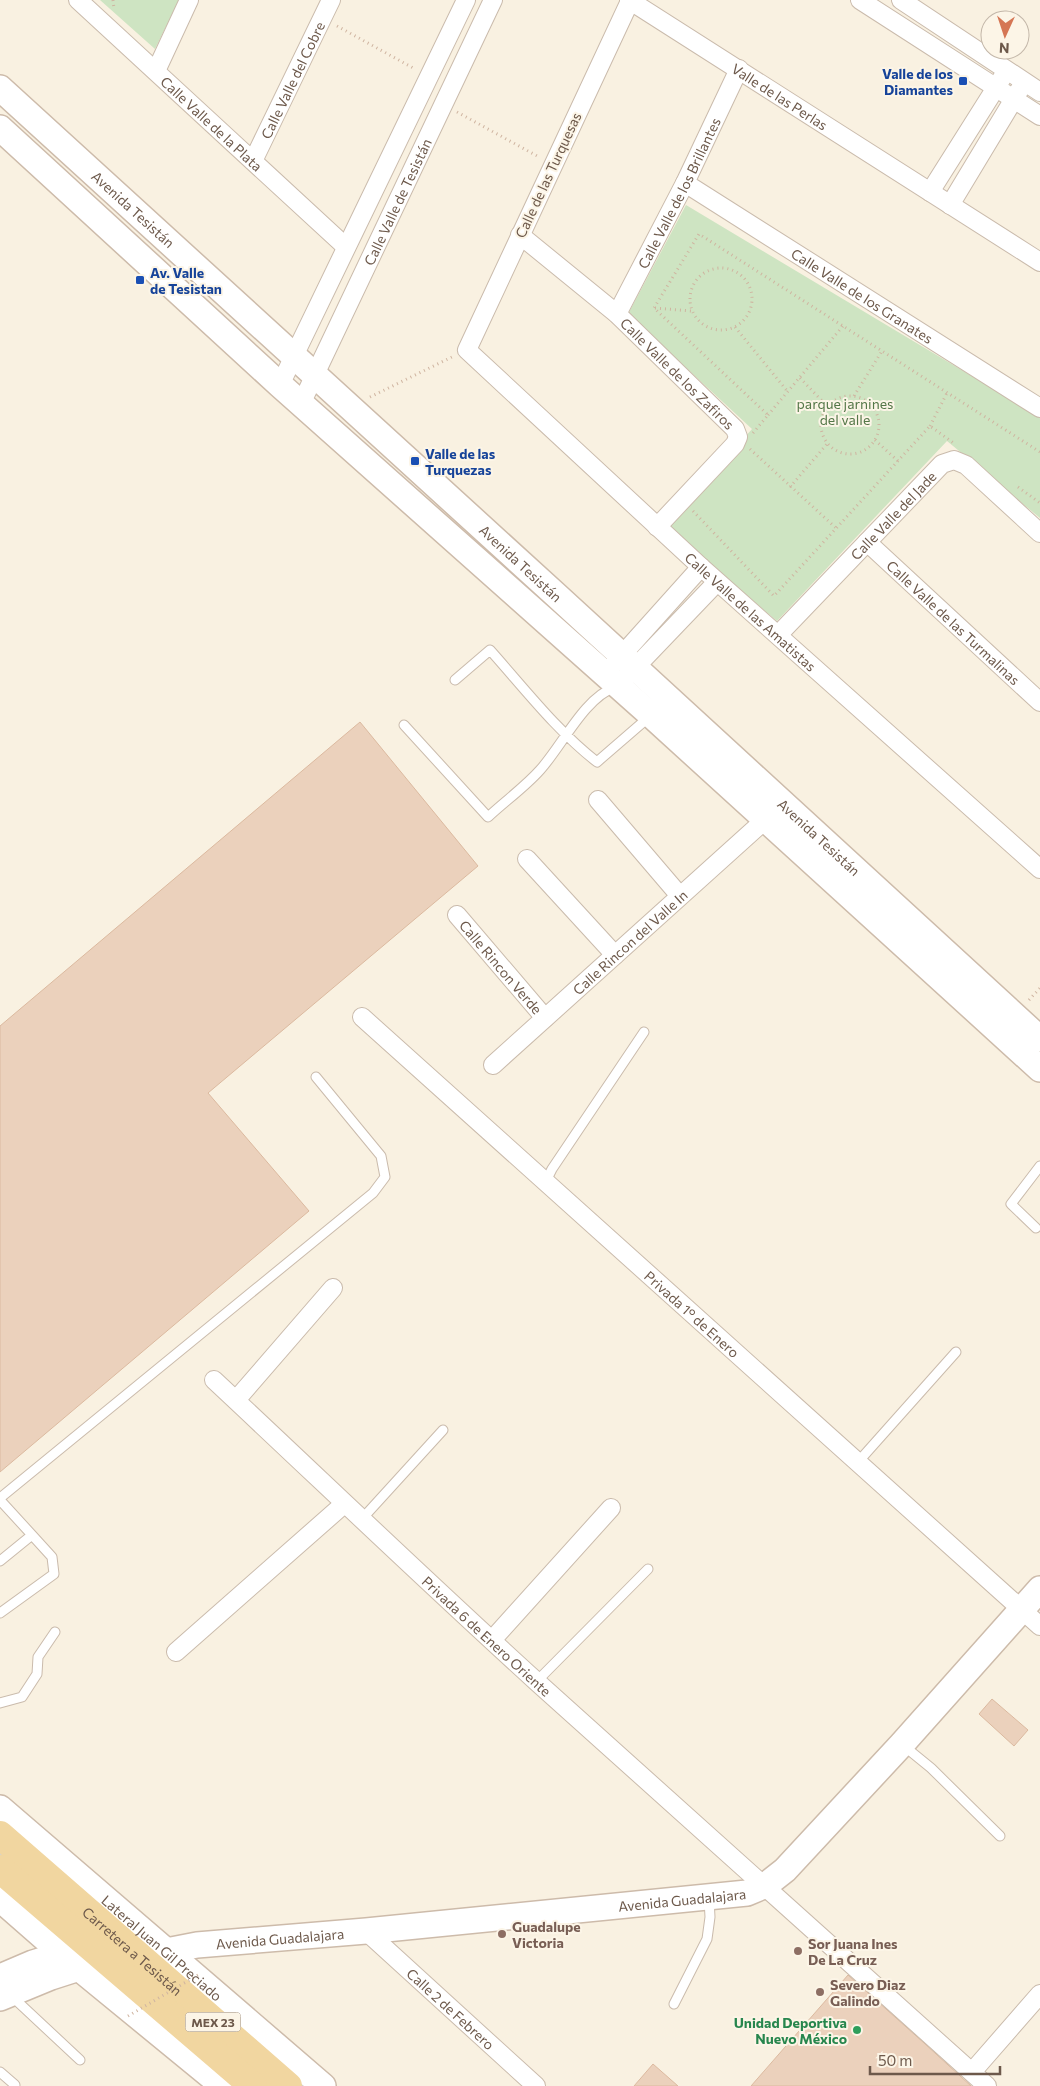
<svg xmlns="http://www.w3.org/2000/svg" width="1040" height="2086" font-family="Commissioner,sans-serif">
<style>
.green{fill:#cee4c2}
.building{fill:#ebd1bc;stroke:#dbb99f}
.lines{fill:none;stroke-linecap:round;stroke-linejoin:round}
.lane-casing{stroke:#cabbac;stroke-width:11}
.street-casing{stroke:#cabbac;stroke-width:20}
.secondary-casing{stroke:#cdbbaa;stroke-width:28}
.primary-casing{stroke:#d6d1cd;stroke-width:30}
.path{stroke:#cfb4a0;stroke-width:3;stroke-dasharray:1 4;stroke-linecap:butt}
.lane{stroke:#fff;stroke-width:9}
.street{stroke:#fff;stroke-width:18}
.secondary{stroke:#fff;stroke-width:25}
.primary{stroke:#f1d6a0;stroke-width:28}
.path-bridge{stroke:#cfb4a0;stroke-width:3;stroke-dasharray:1 4;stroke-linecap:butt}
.transit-dot{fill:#1a4fb4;stroke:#fcf5e7;stroke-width:2}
.education-dot{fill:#8d6e63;stroke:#fcf5e7;stroke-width:2}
.leisure-dot{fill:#2e9e5b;stroke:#fcf5e7;stroke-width:2}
.labels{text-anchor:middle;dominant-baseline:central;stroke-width:4;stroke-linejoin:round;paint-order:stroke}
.shield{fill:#fcf5e7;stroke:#98887a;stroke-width:1}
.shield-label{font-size:12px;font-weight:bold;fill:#6d594b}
.transit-label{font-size:14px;font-weight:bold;fill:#164399;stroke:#fcf5e7;text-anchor:start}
.street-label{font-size:14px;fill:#6d594b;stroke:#fcf5e7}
.park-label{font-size:14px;fill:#547748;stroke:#fcf5e7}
.education-label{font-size:14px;font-weight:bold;fill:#785e54;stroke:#fcf5e7;text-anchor:start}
.leisure-label{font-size:14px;font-weight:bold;fill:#27864d;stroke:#fcf5e7;text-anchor:end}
</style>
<rect width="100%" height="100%" fill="#f9f1e1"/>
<!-- green -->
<path class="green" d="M100,0H179L155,49Z
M686,205L1040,417V518L947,441L777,621L665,527L752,429L628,314Z"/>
<!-- building -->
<path class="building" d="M360,722L478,866L208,1093L309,1211L0,1472V1026Z
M992,1699L1028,1730L1014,1746L979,1714Z
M848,1975L924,2043L971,2086H751Z
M653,2064L678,2086H634Z"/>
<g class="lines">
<defs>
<path id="lane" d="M455,680L490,650C524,688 557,731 597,762L649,717
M404,725L488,817C505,801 525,787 540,770C562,746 584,698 615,687
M545,1183L552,1169L644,1032
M1036,1228L1011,1204L1040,1166
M858,1462L956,1352
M0,1498L373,1193L385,1177L381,1156L316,1077
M0,1500L32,1535
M361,1520L443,1430
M0,1561L32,1535L52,1557L54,1574L0,1613
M536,1682L648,1569
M0,1703L22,1697L37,1674L38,1657L55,1632
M904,1746L931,1768L1000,1836
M13,1995L19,2003L80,2060
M674,2004L707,1939L710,1917L709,1899
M0,2072L15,2085"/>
<g id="street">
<path id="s1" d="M78,0L346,247"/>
<path id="s2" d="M629,0L1040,262"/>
<path d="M860,0L1040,116"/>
<path d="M901,0L1040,92"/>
<path id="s3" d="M630,1L467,350L701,567L1040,869"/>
<path d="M156,71L189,0"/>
<path id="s4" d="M253,161L331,0"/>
<path id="s5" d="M685,183L1040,408"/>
<path d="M930,192L1002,78"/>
<path d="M950,205L1020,89"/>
<path id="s6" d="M520,235L617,314L735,429L738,437L735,444L657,527"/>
<path id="s7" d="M617,314L685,183L739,69"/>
<path d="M280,385L466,0"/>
<path id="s8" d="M301,404L493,0"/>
<path id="s9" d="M867,542L1040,702"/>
<path id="s10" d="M778,635L942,464L954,460L966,465L1040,533"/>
<path d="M614,664L701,567"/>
<path d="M627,676L717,582"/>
<path d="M598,800L680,896"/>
<path d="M527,859L615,955"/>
<path id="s11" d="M457,915L545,1018"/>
<path id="s12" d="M362,1017L1040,1626"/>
<path id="s13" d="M493,1065L766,819"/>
<path id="s14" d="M214,1380C322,1481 428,1583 537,1682C687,1817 838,1951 987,2086"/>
<path d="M236,1400L333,1288"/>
<path d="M492,1640L611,1508"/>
<path d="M176,1652L344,1504"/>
<path id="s15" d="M366,1931L536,2086"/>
<path d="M972,2072L1040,1994"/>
</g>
<g id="secondary">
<path id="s16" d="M0,88C349,403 693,722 1040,1039"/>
<path d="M0,128L280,385L651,715L1040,1069"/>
<path id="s17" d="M0,1808L323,2086"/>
<path d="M0,1899L79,1968L223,2086"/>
<path d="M0,1977L33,1963L75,1950"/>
<path id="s18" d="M0,1998L51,1977L79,1968L197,1945L366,1931L747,1893L766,1885L785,1870L902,1744L1040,1589"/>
</g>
<g id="primary">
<path id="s19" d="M0,1835L288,2086"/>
<path d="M0,1869L253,2086"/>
</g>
</defs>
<!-- lane casing -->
<use href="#lane" class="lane-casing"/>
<!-- street casing -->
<use href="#street" class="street-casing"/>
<!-- secondary casing -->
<use href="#secondary" class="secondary-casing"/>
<!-- primary casing -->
<use href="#primary" class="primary-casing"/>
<!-- path -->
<path class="path" d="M113,0L114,9
M337,26L415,69
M457,112L539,157
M690 299a31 31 0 1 1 62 0a31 31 0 1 1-62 0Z
M655,308L691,311
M735,327L788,392
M800,378L827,406
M821 425a29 29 0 1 1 58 0a29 29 0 1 1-58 0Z
M854,396L882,351
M370,397L454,356
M768,415L843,326
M930,426L947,393
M753,433L768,415L654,308L699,234L1040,452
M875,440L898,461
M750,449L836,528
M790,487L827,444
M1018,487L1040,503
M693,511L774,596L930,426L955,444
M1029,1000L1040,988"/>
<!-- lane -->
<use href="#lane" class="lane"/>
<!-- street -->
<use href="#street" class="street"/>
<!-- secondary -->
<use href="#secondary" class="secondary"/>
<!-- primary -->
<use href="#primary" class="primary"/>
<!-- path-bridge -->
<path class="path-bridge" d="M128,2016L198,1975"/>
</g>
<!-- markers -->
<g class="transit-dot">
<rect x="958" y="76" width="10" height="10" rx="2.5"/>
<rect x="135" y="275" width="10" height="10" rx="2.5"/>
<rect x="410" y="456" width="10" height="10" rx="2.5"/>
</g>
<g class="education-dot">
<circle cx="502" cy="1934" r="5"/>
<circle cx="798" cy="1951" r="5"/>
<circle cx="820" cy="1992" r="5"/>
</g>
<circle class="leisure-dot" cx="857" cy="2030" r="5"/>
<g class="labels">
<!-- shield labels -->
<rect class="shield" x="185.5" y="2012.5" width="55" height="19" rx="4"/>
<g class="shield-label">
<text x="213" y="2022">MEX 23</text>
</g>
<!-- transit labels -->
<g class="transit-label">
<text x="953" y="73" text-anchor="end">Valle de los<tspan x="953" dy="16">Diamantes</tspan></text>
<text x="150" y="272">Av. Valle<tspan x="150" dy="16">de Tesistan</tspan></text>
<text x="425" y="453">Valle de las<tspan x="425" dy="16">Turquezas</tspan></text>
</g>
<!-- street labels -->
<g class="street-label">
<text stroke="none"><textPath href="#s4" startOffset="90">Calle Valle del Cobre</textPath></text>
<text stroke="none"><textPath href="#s2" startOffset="179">Valle de las Perlas</textPath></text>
<text stroke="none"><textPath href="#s1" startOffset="182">Calle Valle de la Plata</textPath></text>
<text transform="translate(548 175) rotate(-65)">Calle de las Turquesas</text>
<text stroke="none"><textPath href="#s7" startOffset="136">Calle Valle de los Brillantes</textPath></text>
<text stroke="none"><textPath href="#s8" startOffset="224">Calle Valle de Tesistán</textPath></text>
<text stroke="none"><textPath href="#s16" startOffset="180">Avenida Tesistán</textPath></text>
<text stroke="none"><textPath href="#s5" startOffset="210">Calle Valle de los Granates</textPath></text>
<text stroke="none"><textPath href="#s6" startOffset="210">Calle Valle de los Zafiros</textPath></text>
<text stroke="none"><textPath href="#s10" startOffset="166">Calle Valle del Jade</textPath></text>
<text stroke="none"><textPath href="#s16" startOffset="705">Avenida Tesistán</textPath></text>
<text stroke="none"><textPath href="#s3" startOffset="771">Calle Valle de las Amatistas</textPath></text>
<text stroke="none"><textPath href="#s9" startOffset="118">Calle Valle de las Turmalinas</textPath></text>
<text stroke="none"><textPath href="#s16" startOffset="1110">Avenida Tesistán</textPath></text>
<text stroke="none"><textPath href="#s13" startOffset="184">Calle Rincon del Valle In</textPath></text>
<text stroke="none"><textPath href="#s11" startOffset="68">Calle Rincon Verde</textPath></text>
<text stroke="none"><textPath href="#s12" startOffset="444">Privada 1° de Enero</textPath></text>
<text stroke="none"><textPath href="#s14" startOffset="374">Privada 6 de Enero Oriente</textPath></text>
<text stroke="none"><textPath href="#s18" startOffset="692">Avenida Guadalajara</textPath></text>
<text stroke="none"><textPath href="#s18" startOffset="288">Avenida Guadalajara</textPath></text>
<text stroke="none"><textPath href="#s17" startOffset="214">Lateral Juan Gil Preciado</textPath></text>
<text stroke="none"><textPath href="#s19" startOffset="176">Carretera a Tesistán</textPath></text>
<text stroke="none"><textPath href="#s15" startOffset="115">Calle 2 de Febrero</textPath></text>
</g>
<!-- park labels -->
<g class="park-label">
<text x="845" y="403">parque jarnines<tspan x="845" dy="16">del valle</tspan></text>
</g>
<!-- education labels -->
<g class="education-label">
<text x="512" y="1926">Guadalupe<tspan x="512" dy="16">Victoria</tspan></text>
<text x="808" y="1943">Sor Juana Ines<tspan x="808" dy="16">De La Cruz</tspan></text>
<text x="830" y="1984">Severo Diaz<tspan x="830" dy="16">Galindo</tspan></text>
</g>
<!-- leisure labels -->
<g class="leisure-label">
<text x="847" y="2022">Unidad Deportiva<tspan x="847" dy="16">Nuevo México</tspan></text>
</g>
</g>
<!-- north arrow -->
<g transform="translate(1005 35) rotate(183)"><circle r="24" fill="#fcf5e7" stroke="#c3b7a9"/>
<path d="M0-4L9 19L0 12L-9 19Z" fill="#d57654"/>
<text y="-8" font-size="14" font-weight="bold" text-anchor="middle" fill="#6d594b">N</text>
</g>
<!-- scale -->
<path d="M870 2066v8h130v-8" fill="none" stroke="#6d594b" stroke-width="2.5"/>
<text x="878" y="2066" font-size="15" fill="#6d594b" stroke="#fcf5e7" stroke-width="4" paint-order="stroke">50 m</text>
</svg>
